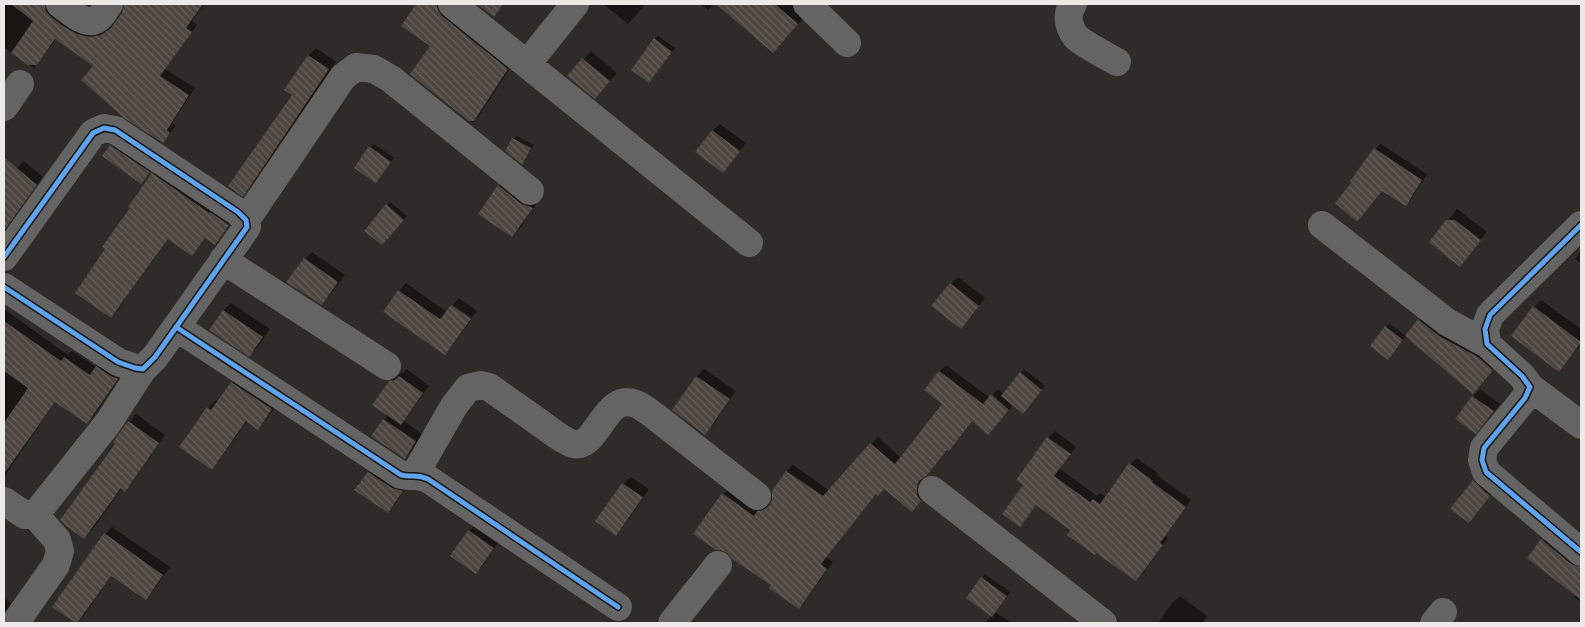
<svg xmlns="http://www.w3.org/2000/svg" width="1585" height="627" font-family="Barlow,sans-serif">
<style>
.shadow{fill:#0007}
.building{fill:url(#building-back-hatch)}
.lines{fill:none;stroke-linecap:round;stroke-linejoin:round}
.minor{stroke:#656464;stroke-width:28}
.cycleway-casing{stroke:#161513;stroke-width:8}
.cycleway{stroke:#60a3ed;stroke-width:5}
</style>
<defs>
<pattern id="building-back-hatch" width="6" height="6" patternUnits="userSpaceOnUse" patternTransform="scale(1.25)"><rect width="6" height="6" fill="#4c4540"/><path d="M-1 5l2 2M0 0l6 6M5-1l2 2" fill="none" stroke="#66605c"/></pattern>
</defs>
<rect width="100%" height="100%" fill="#2e2c29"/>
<!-- shadow -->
<path class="shadow" d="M4,4H52L92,30L108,29L115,25L123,13L125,4H158L162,6L163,4H204L192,21L197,25L165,69L195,88L172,123L176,126L169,135L162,141L95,66L57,38L40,61L34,68L4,47Z
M418,4H439L514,62L479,116L472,123L412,74L432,45L403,26Z
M603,4H646L628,24Z
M700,4H714L708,10Z
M770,4H790L805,16L780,44L747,29Z
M658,36L675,48L653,78L655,39Z
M316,48L336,62L250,188L243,195L294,95L308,56Z
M591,51L617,73L595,98L569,76Z
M720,124L746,143L723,172L713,131Z
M517,136L534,145L522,163L513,139Z
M118,139L156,164L141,182L111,146Z
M374,144L394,158L376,182L370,147Z
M1381,144L1427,174L1411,199L1406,204L1383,190L1353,182L1375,149Z
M24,161L43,177L4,232V187L17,168Z
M159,168L234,219L215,243L206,237L192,254L169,238L117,311L110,317L107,249L153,174Z
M506,178L539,200L520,228L512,236L499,186Z
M390,202L407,216L385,240L387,205Z
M1457,209L1487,232L1460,265L1431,242Z
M1581,251V263L1575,259Z
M312,252L345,275L329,296L322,304L305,259Z
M958,277L985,298L968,320L951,284Z
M406,283L447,312L451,306L471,320L452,346L445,354L399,291Z
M459,298L477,311L472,318L453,305Z
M1541,300L1581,329V343L1559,370L1534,307Z
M231,303L270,329L257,348L249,355L210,329L224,310Z
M4,309L68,355L72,351L96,367L104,360L124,371L94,416L87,423L56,401L4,477Z
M1425,314L1498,363L1479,386L1419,320Z
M1390,324L1406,336L1392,355L1386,327Z
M946,365L990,398L998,389L1004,394L1024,369L1045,386L1026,409L1013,405L994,427L973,420L955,443L948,449L924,476L922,481L927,494L918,504L885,488L876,493L826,557L833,562L805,601L799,607L772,585L728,552L695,534L723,494L730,487L761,510L765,505L771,504L773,491L787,471L793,465L830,491L878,437L901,458L944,403L940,371Z
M407,369L429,386L404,421L422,434L413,450L405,458L372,436L388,415L390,382L398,374L403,373Z
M704,369L736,391L712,426L705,433L674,409L697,376Z
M239,375L279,401L265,421L258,428L247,421L219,461L212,468L181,447L208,408L216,400L218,402L232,383Z
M1480,389L1500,404L1483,425L1457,418L1473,397Z
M136,414L165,435L132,483L125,490L122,488L92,530L84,537L116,443L129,422Z
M1055,431L1076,447L1060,469L1097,496L1100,493L1106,497L1130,464L1137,458L1159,474L1157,475L1191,500L1165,536L1168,538L1143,573L1136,580L1072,529L1037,504L1020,525L1024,485L1018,480L1048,438Z
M376,465L409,484L395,504L388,512L369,473Z
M631,477L649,489L623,527L615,534L597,521L623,484Z
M1477,477L1493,492L1472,518L1452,508Z
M476,523L500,540L483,565L476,573L469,531Z
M112,527L170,567L153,591L146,599L112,575L84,615L77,622L105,534Z
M1550,533L1581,558V602L1574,597L1576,594L1529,558Z
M985,574L1010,592L995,612L1012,623H985L992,615L967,597Z
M1180,596L1207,616L1202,623H1158L1172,603Z
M4,598L11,603L6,613L4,623Z"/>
<!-- building -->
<path class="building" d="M11,4H45L46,11L50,16L63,26L77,34L90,37L101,35L111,28L122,13L124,4H203L186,28L192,32L160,76L189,95L167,130L170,133L163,143L124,118L81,80L93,66L55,39L37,65H28L11,53L33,21Z
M416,4H437L438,10L442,16L508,69L474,121H469L410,74L430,46L401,26Z
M477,4H503L494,17Z
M716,4H775L798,24L773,53Z
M654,38L672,52L649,83L631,70Z
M308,55L329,69L243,197L228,186L292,95L284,90Z
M582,58L610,81L595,99L567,76Z
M712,130L740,151L723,173L695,152Z
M512,138L531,148L522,165L505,151Z
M110,145L150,172L141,184L102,156Z
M369,146L391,162L376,183L354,168Z
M1374,148L1422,180L1406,206L1382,191L1357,222L1335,203L1352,182L1350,181Z
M4,157L37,185L4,231Z
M152,173L209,213L210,212L229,225L215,245L205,238L192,256L168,239L111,318L75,293L105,249L102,247L130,208L128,207Z
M498,185L520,203L533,208L512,237L478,214Z
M386,204L404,220L382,245L364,231Z
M1446,220H1455L1481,240L1460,267L1429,242Z
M304,258L338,282L322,305L286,282Z
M950,283L979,306L961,329L931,306Z
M398,290L440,319L451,305L471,319L445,355L383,312Z
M1533,306L1581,342L1559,372L1511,336Z
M223,310L263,337L249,357L209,330Z
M1418,319L1439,336L1478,357L1493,370L1473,394L1405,336Z
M4,321L61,361L64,357L90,375L96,366L109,375L118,379L87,424L55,402L4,474V423L28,388L4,371Z
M1385,326L1403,340L1388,360L1370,346Z
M939,371L983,404L991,394L1009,410L988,435L972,421L949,451L947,450L927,475L919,481L917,488V495L921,501L912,512L884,489L878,496L876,494L821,564L827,569L799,609L769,588L771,585L732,559L727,553L721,550H716L693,534L722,493L754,516L757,511L763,510L770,505L772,499V491L786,471L823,496L870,443L895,464L942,404L924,390Z
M1020,372L1042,390L1023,414L1001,396Z
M399,376L423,393L401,425L372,405L389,381L395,380Z
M696,376L730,399L705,435L672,410Z
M231,382L272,409L258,430L246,421L212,470L179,447L207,407L211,410Z
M1472,396L1494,411L1476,434L1455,419Z
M383,419L416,441L405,459L371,436Z
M128,421L159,443L125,492L121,488L84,539L65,525L60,520L115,444L113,442Z
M1047,437L1071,454L1054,476L1090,502L1093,499L1100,504L1129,463L1153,481L1152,482L1186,507L1160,543L1163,545L1136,581L1096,553L1095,555L1067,535L1070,530L1036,505L1020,527L1002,514L1023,485L1016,480Z
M368,472L392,488L403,491L388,513L354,490Z
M1473,480L1490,496L1469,523L1450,509Z
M622,483L643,497L616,536L595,521Z
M468,530L494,548L476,574L450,556Z
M104,533L163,575L146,600L111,576L77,623H76L52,607Z
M1541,539L1571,564L1581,567V600L1527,558Z
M981,577L1007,596L992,617L966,598Z"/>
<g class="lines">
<!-- minor -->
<path class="minor" d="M60,4C69,10 85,26 96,20C102,17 105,9 109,4
M452,4L749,243
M807,4L847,43
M1073,4C1066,14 1068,27 1076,37C1082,43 1108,57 1117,62
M527,64L575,4
M4,107L20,84
M246,220L343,77L356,67L374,69L391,79L530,191
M1322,225L1447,322L1487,344
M1581,225L1490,315L1485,329L1487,344L1522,376L1530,387L1525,398L1484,448L1482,460L1486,472L1581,552
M4,257L93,133L104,128L115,130L238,212L246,220L247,227L155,357L143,369L135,368L118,362L4,287
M223,260L387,366
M176,327L401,475C413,478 415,473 428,479L618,607
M1530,387L1581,425
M415,474L454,406L468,388L481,385L489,387C506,399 523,411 540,423C550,430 561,440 573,444C598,450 604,391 636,404C642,406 647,411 652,414L757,496
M932,490L1103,623
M4,501L25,515H35L108,423L143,369
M15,623L56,565L60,551L57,540L35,515
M672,623L718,565
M1434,623L1443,612"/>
<defs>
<path id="cycleway" d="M1581,225L1490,315L1485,329L1487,344L1522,376L1530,387L1525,398L1484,448L1482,460L1486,472L1581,552
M4,257L93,133L104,128L115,130L238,212L246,220L247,227L155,357L143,369L135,368L118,362L4,287
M176,327L401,475C413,478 415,473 428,479L618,607"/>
</defs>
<!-- cycleway casing -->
<use href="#cycleway" class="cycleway-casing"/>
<!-- cycleway -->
<use href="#cycleway" class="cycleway"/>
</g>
<!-- border -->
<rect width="1585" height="627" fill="none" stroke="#ebeae7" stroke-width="10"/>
</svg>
